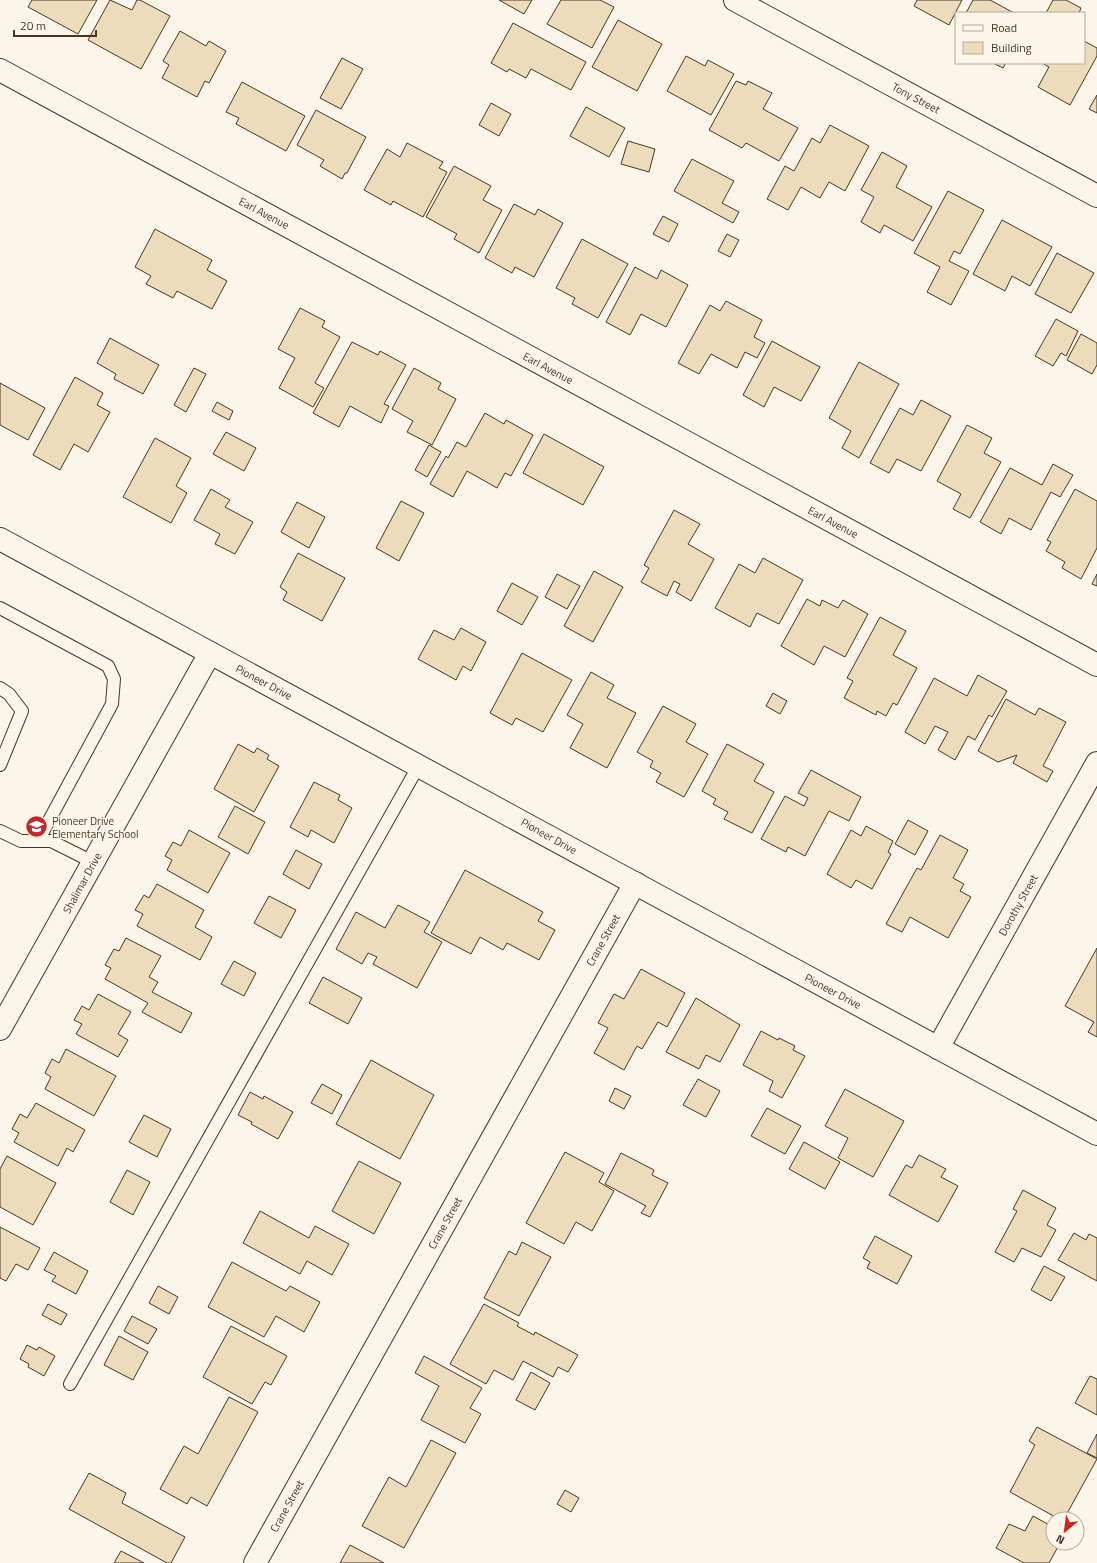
<svg xmlns="http://www.w3.org/2000/svg" width="1097" height="1563" font-family="'Titillium Web',sans-serif">
<style>
.building{fill:#ecdcbc;stroke:#4a3520}
.lines{fill:none;stroke-linecap:round;stroke-linejoin:round}
.service-casing{stroke:#4a3520;stroke-width:14}
.minor-casing{stroke:#4a3520;stroke-width:24}
.tertiary-casing{stroke:#4a3520;stroke-width:24}
.service{stroke:#fbf6e9;stroke-width:12}
.minor{stroke:#fbf6e9;stroke-width:22}
.tertiary{stroke:#fbf6e9;stroke-width:22}
.labels{text-anchor:middle;dominant-baseline:central;stroke-width:3;stroke-linejoin:round;paint-order:stroke}
.street-label{font-size:11px;fill:#4a3520;stroke:#fbf6e9}
.poi-label{font-size:11px;fill:#4a3520;stroke:#fbf6e9;text-anchor:start}
</style>
<rect width="100%" height="100%" fill="#fbf6e9"/>
<!-- building -->
<path class="building" d="M32,0H97L78,34L28,7Z
M110,0L132,10L137,0H140L170,16L141,69L88,40Z
M499,0H532L524,14Z
M561,0H600L614,7L592,48L547,24Z
M917,0H962L949,25L914,6Z
M973,0H990L1014,13H966Z
M1053,0H1066L1081,8L1079,13H1046Z
M618,20L662,44L637,91L592,67Z
M513,23L586,62L571,90L531,69L526,78L509,69L507,72L491,63Z
M180,31L206,46L209,41L226,51L209,83L205,81L197,97L162,78L169,65L163,61Z
M1084,41L1097,48V56L1070,105L1038,87L1049,67L1042,63H1084Z
M686,56L705,66L708,60L734,74L711,115L667,91Z
M342,58L363,69L341,109L320,98Z
M993,63H1006L1003,68Z
M736,81L746,85L748,81L772,93L763,109L798,128L779,161L746,143L742,148L709,130Z
M242,82L305,116L286,151L236,124L239,118L226,112Z
M1097,95V113L1089,109Z
M491,103L511,114L499,136L479,125Z
M586,107L625,128L609,157L570,136Z
M316,110L366,137L347,173H345L342,179L320,166L324,160L297,145Z
M830,125L869,146L845,191L829,182L820,198L801,187L788,210L767,199L785,166L794,171L812,138L820,143Z
M628,141L655,149L649,172L621,164Z
M407,143L443,162L439,168L447,172L423,217L393,201L391,205L364,190L387,149L400,157Z
M882,152L907,166L896,187L932,207L913,241L884,225L880,233L861,222L874,197L861,190Z
M692,159L734,181L722,203L739,212L733,223L674,191Z
M454,166L491,186L483,200L502,210L479,253L454,239L457,234L426,217Z
M948,191L984,210L960,254L954,251L949,261L969,271L951,305L927,292L940,267L914,253Z
M514,204L535,215L538,209L563,223L534,277L515,267L512,273L485,258Z
M663,216L678,224L669,242L653,234Z
M1002,220L1052,247L1030,286L1012,276L1005,291L973,274Z
M155,229L212,260L207,270L227,281L212,309L177,291L173,298L146,284L151,276L135,267Z
M727,234L739,240L730,257L718,251Z
M582,239L628,264L598,318L572,304L575,298L556,288Z
M1057,253L1094,273L1071,313L1035,294Z
M635,267L657,279L661,270L688,285L666,327L641,314L630,335L606,322Z
M726,301L762,320L754,337L765,343L757,358L745,352L737,368L711,354L699,374L678,363L710,305L720,311Z
M300,308L325,321L322,327L340,337L315,383L324,388L313,407L279,388L295,358L278,349Z
M1056,319L1078,331L1066,356L1061,353L1053,366L1035,356Z
M1081,334L1097,343V365L1092,374L1067,360Z
M110,338L159,365L143,394L114,379L116,374L97,363Z
M772,341L820,367L801,401L774,387L764,407L743,395Z
M352,342L378,355L380,351L406,365L384,404L389,406L381,423L350,406L339,427L313,413Z
M859,362L899,384L859,458L842,448L851,431L829,418Z
M194,368L206,374L186,412L174,405Z
M414,368L441,383L438,389L456,399L432,445L407,432L413,421L392,409Z
M75,377L103,393L97,405L110,412L88,452L74,444L60,470L33,455Z
M0,383L45,408L28,440L0,425Z
M921,400L951,416L921,471L897,459L889,473L870,463L900,408L913,415Z
M217,402L233,411L229,420L212,411Z
M485,413L504,424L506,420L533,435L511,476L505,473L497,488L467,471L453,497L430,484L446,456L448,458L457,442L466,447Z
M967,425L992,438L984,453L1001,462L970,518L953,509L961,494L937,481Z
M226,432L256,448L244,471L213,454Z
M544,434L604,467L583,505L523,473Z
M155,438L191,458L176,486L187,493L171,523L123,497Z
M429,445L441,452L427,477L415,470Z
M1053,464L1073,475L1060,497L1051,492L1031,530L1009,518L1001,534L980,522L1010,468L1042,485Z
M211,489L230,500L225,507L253,522L235,554L215,544L220,534L194,520Z
M1075,489L1097,501V548L1081,579L1062,568L1065,562L1046,551L1051,542L1047,540Z
M401,501L424,513L399,561L376,548Z
M297,502L325,517L309,548L281,532Z
M674,510L700,524L688,544L714,559L691,601L676,592L680,584L674,581L667,596L641,582L649,568L644,565Z
M298,553L345,578L322,621L283,600L287,592L280,587Z
M763,558L803,580L779,624L757,613L750,627L715,608L739,564L755,573Z
M594,571L623,587L593,642L564,626Z
M557,574L580,586L567,609L545,597Z
M1097,574V586L1092,584Z
M512,583L538,597L522,625L497,611Z
M807,599L820,606L822,600L838,608L843,600L868,614L845,657L824,646L814,665L781,646Z
M880,617L906,631L893,655L917,668L897,705L893,703L886,716L877,711L876,715L844,698L853,681L847,678Z
M461,628L486,642L471,671L463,666L456,680L418,659L434,630L454,640Z
M522,653L572,680L543,732L516,718L512,725L490,713Z
M591,672L614,685L607,698L636,713L607,768L570,748L583,724L567,715Z
M978,675L1007,691L992,717L989,715L975,740L968,736L955,760L938,750L948,732L935,726L925,744L905,732L934,678L967,696Z
M773,693L787,701L780,714L766,706Z
M1006,699L1035,715L1039,708L1066,722L1043,766L1053,771L1047,782L1013,763L1017,755L998,762L978,751Z
M663,706L696,724L686,742L708,754L684,797L656,782L661,773L650,767L653,761L637,752Z
M238,744L254,753L257,748L269,755L267,759L279,766L254,812L214,789Z
M727,744L764,764L754,781L774,792L752,833L724,819L728,812L713,804L716,799L702,791Z
M811,770L861,797L849,821L829,811L805,856L788,847L786,852L761,839L785,796L804,806L808,798L798,793Z
M314,782L340,795L338,800L352,808L334,843L311,830L308,837L290,827Z
M235,806L265,822L248,854L218,837Z
M908,820L928,831L915,855L895,844Z
M866,826L893,841L888,852L891,854L872,889L856,880L851,888L827,874L851,830L861,836Z
M189,830L230,853L208,893L167,870L172,860L165,856L173,842L181,846Z
M940,835L968,850L953,878L964,884L960,891L971,897L948,938L910,917L902,932L886,924L917,868L921,870Z
M296,850L322,864L309,889L283,874Z
M465,870L543,912L538,921L555,930L539,960L507,943L503,950L480,937L471,954L431,933Z
M157,884L204,910L195,927L212,937L200,960L137,926L143,914L135,910L144,895L149,898Z
M269,896L296,910L281,938L254,923Z
M398,905L430,922L424,932L442,942L417,988L373,964L377,957L368,953L362,964L336,949L356,912L385,928Z
M126,938L161,956L149,977L158,982L152,992L192,1013L181,1033L142,1012L148,1003L105,979L111,968L105,965L114,949L119,951Z
M1097,948V1037L1088,1032L1094,1022L1065,1006Z
M234,961L256,973L244,996L221,984Z
M641,969L685,993L667,1027L658,1022L642,1049L637,1046L624,1070L594,1053L608,1028L598,1023L614,994L624,999Z
M323,977L362,998L348,1024L309,1003Z
M98,994L131,1012L118,1034L128,1040L118,1057L76,1034L82,1024L74,1020L82,1006L89,1010Z
M696,998L740,1025L720,1062L706,1055L699,1069L666,1052Z
M761,1031L778,1040L779,1038L795,1046L793,1050L805,1056L782,1098L769,1091L773,1081L743,1065Z
M66,1049L116,1076L94,1116L45,1089L51,1077L45,1073L52,1059L59,1063Z
M371,1060L434,1095L400,1159L336,1124Z
M698,1079L720,1091L706,1117L683,1105Z
M322,1084L342,1095L332,1114L311,1103Z
M615,1088L631,1096L624,1109L609,1101Z
M845,1089L904,1121L873,1177L838,1158L848,1138L825,1126Z
M250,1092L263,1099L264,1096L293,1112L278,1139L251,1124L252,1122L238,1115Z
M36,1103L85,1130L73,1152L67,1148L58,1166L14,1142L19,1133L12,1129L20,1114L27,1118Z
M767,1108L801,1126L785,1154L751,1136Z
M144,1115L171,1129L157,1157L129,1142Z
M804,1142L840,1162L825,1189L789,1169Z
M565,1152L604,1173L599,1182L614,1191L592,1231L576,1222L564,1244L526,1223Z
M621,1153L654,1170L652,1175L668,1183L650,1217L641,1213L646,1206L605,1184Z
M919,1155L946,1169L941,1177L958,1186L938,1222L889,1195L906,1165L912,1168Z
M7,1156L56,1183L33,1225L0,1207V1169Z
M359,1161L401,1183L374,1234L332,1211Z
M127,1170L150,1182L133,1215L110,1202Z
M1023,1190L1056,1208L1047,1225L1056,1230L1041,1257L1022,1248L1014,1262L995,1252L1017,1211L1013,1209Z
M260,1211L309,1238L315,1226L349,1244L332,1275L307,1261L300,1274L243,1243Z
M0,1227L40,1248L28,1270L16,1264L6,1281L0,1278Z
M1074,1233L1086,1240L1089,1234L1097,1238V1281L1058,1260Z
M875,1236L912,1256L897,1284L867,1268L870,1262L863,1258Z
M522,1242L551,1257L519,1316L484,1298L509,1251L516,1255Z
M54,1252L88,1271L76,1294L52,1281L56,1276L44,1270Z
M232,1262L286,1291L290,1286L320,1302L304,1332L276,1316L264,1337L208,1307Z
M1044,1266L1065,1277L1051,1301L1031,1290Z
M158,1286L178,1297L169,1314L149,1303Z
M48,1304L67,1314L61,1325L42,1315Z
M484,1304L519,1323L517,1326L534,1335L535,1332L578,1355L568,1372L558,1367L553,1377L523,1361L513,1380L494,1370L486,1384L450,1364Z
M132,1316L157,1329L148,1344L124,1331Z
M231,1326L287,1356L271,1385L265,1382L252,1404L203,1377Z
M119,1336L148,1352L133,1380L104,1365Z
M27,1345L37,1350L39,1347L55,1356L44,1376L28,1367L29,1364L20,1359Z
M424,1356L482,1388L470,1408L481,1414L465,1443L421,1420L439,1386L415,1373Z
M531,1372L550,1383L535,1410L516,1400Z
M1090,1376L1097,1379V1415L1075,1403Z
M229,1397L258,1412L207,1506L191,1497L187,1504L160,1489L184,1446L198,1454Z
M1037,1427L1097,1459L1064,1519H1059L1010,1492L1035,1445L1029,1441Z
M1097,1434V1458L1087,1453Z
M431,1440L456,1453L404,1548L362,1526L389,1477L406,1487Z
M89,1473L126,1493L122,1503L185,1537L171,1563H167L69,1509Z
M565,1490L579,1498L571,1512L557,1504Z
M1033,1516L1053,1527V1543H1060L1049,1563H1024L996,1548L1009,1524L1025,1531Z
M350,1545L384,1563H340Z
M121,1551L144,1563H114Z"/>
<g class="lines">
<defs>
<path id="service" d="M0,608L108,666L114,679L112,704L38,841H21L0,831
M0,688L9,694L22,711L0,765
M38,841H51L93,862
M70,1384L419,765"/>
<path id="minor" d="M735,0L1097,196
M0,70L1097,665
M0,1029L210,653
M938,1048L1097,763
M255,1563L635,883"/>
<path id="tertiary" d="M0,539L1097,1134"/>
</defs>
<!-- service casing -->
<use href="#service" class="service-casing"/>
<!-- minor casing -->
<use href="#minor" class="minor-casing"/>
<!-- tertiary casing -->
<use href="#tertiary" class="tertiary-casing"/>
<!-- service -->
<use href="#service" class="service"/>
<!-- minor -->
<use href="#minor" class="minor"/>
<!-- tertiary -->
<use href="#tertiary" class="tertiary"/>
</g>
<!-- icons -->
<defs>
<symbol id="school-disc" viewBox="-11 -11 22 22"><circle r="9.5" fill="#c62828" stroke="#fbf6e9"/><path d="M0-5L7-2L0 1L-7-2ZM-4 1L0 2.5L4 1V4Q0 6-4 4Z" fill="#fff"/></symbol>
</defs>
<g fill-rule="evenodd">
<use href="#school-disc" x="24" y="814" width="25" height="25"/>
</g>
<g class="labels">
<!-- street labels -->
<g class="street-label">
<text transform="translate(916 98) rotate(28)">Tony Street</text>
<text transform="translate(264 213) rotate(28)">Earl Avenue</text>
<text transform="translate(548 368) rotate(28)">Earl Avenue</text>
<text transform="translate(833 522) rotate(28)">Earl Avenue</text>
<text transform="translate(264 682) rotate(28)">Pioneer Drive</text>
<text transform="translate(549 836) rotate(29)">Pioneer Drive</text>
<text transform="translate(82 883) rotate(-61)">Shalimar Drive</text>
<text transform="translate(1018 905) rotate(-61)">Dorothy Street</text>
<text transform="translate(603 940) rotate(-61)">Crane Street</text>
<text transform="translate(833 991) rotate(28)">Pioneer Drive</text>
<text transform="translate(445 1223) rotate(-61)">Crane Street</text>
<text transform="translate(287 1506) rotate(-61)">Crane Street</text>
</g>
<!-- poi labels -->
<g class="poi-label">
<text x="52" y="821">Pioneer Drive<tspan x="52" dy="13">Elementary School</tspan></text>
</g>
</g>
<!-- legend -->
<rect x="955" y="12" width="130" height="52" fill="#fbf6e9" stroke="#b4a999"/>
<rect x="963" y="25" width="20" height="6" fill="#fbf6e9" stroke="#b4a999"/>
<text x="991" y="32" font-size="12" fill="#4a3520">Road</text>
<rect x="963" y="42" width="20" height="12" fill="#ecdcbc" stroke="#b4a999"/>
<text x="991" y="52" font-size="12" fill="#4a3520">Building</text>
<!-- north arrow -->
<g transform="translate(1065 1531) rotate(209)"><circle r="19" fill="#fbf6e9" stroke="#b4a999"/>
<path d="M0-3L7 15L0 10L-7 15Z" fill="#c62828"/>
<text y="-6" font-size="11" font-weight="bold" text-anchor="middle" fill="#4a3520">N</text>
</g>
<!-- scale -->
<path d="M14 30v6h82v-6" fill="none" stroke="#4a3520" stroke-width="2"/>
<text x="20" y="30" font-size="12" fill="#4a3520" stroke="#fbf6e9" stroke-width="3" paint-order="stroke">20 m</text>
</svg>
